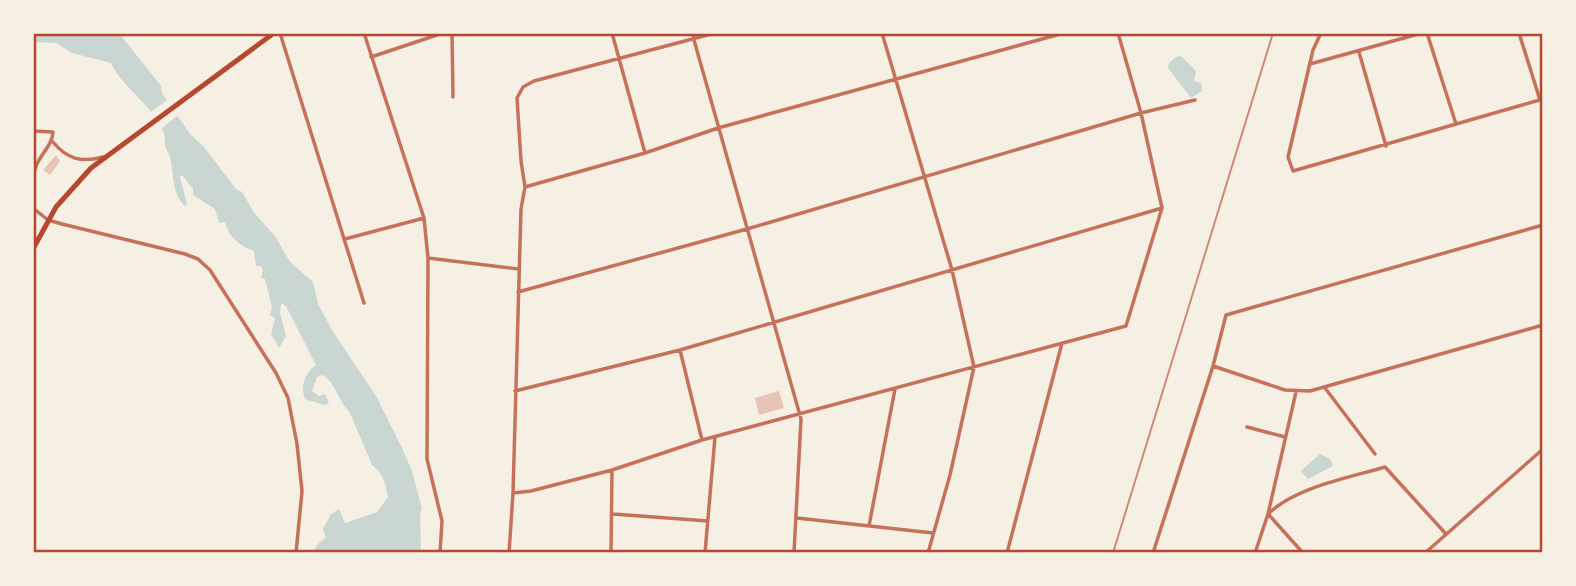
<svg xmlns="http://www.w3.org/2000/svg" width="1576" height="586" font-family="Raleway,sans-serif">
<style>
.water{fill:#c9d6d2}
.pier{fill:#f6efe4}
.building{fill:#e6c5b7}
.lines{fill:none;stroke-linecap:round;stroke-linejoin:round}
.minor{stroke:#c5725c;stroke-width:3.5}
.secondary{stroke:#b5482f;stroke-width:5}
.rail{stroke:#cf8b77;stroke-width:2}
.neatline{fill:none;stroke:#b5482f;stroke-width:2.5}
</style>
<rect width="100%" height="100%" fill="#f6efe4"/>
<!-- water -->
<path class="water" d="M33,33H119L161,86L162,93L190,134L204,147L236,189L242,192L255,214L275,236L290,262L313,282L318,304L333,332L376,396L402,448L412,471L422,509L420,515L421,553H313L317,545L326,537L323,529L331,514L339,509L345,523L377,512L388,497C385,483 384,474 372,465L349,411C338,401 336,383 323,375L317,377L312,391L319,396L325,394L329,403L324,405L305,399C300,385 305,373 316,365L286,306L281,303L280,313L286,336L279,348L271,334L275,319L273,316H270L272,307L265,279L261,278L263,270L261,266H256L254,251C239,245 229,238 225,222L219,223L215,209L193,195V189L182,175L180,177L187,204L185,206C170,192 175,171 169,154C166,147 166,151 165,144C164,137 166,140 164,133C152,104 124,90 111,63L72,53L56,43L33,42Z
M1181,56L1196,71L1194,81L1201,83L1202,91L1191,98L1168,68L1169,63L1176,57Z
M1320,454L1330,459L1333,466L1308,479L1301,471Z"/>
<!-- pier -->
<path class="pier" d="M170,98L181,113L158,131L148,114Z"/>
<!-- building -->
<path class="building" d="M56,155L60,161L50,175L43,170Z
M779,391L784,408L759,415L755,398Z"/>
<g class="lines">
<!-- minor -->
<path class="minor" d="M280,33L364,303
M364,33L424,218L428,258L427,459L442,521L440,553
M452,33L453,97
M612,33L645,153
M692,33L801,419L794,553
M882,33L952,270L974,367L950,475L928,553
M1321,33L1313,50L1288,157L1293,171L1543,99
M1427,33L1456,124
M1519,33L1540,100
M1359,52L1386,146
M371,57L443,33
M1310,64L1422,33
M33,131L53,132C52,149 35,156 33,179
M53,142C67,159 81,163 103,157
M525,187L645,153L718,128L1064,33
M33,208L48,220L62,224L185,254L198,259L210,270L276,373L288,398L297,444L302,491L296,553
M345,239L424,218
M428,258L519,269
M518,292L747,229L1141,113L1195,100
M680,350L702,440
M1213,366L1285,390L1310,391L1543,325
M1325,388L1375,454
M515,391L680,350L1162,208
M1247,427L1285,437
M513,493L531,491L612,470L702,440L1126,326L1162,208L1141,113L1118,33
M613,514L708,521
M797,518L933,533
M869,526L895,389
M509,553L513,493L521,209L525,187L521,161L517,98L523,87L534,81L715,33
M611,553L612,470
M705,553L715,437
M1007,553L1062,343
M1153,553L1213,366L1226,315L1543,225
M1255,553L1268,514L1296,392
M1303,553L1268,514C1296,487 1348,478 1385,467L1446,534
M1425,553L1543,449"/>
<!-- secondary -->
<path class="secondary" d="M33,249L56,207L91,168L274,33"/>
<!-- rail -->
<path class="rail" d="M1113,553L1273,33"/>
</g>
<!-- border -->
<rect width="1576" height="586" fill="none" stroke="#f6efe4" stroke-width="70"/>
<rect x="35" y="35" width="1506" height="516" class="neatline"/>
</svg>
